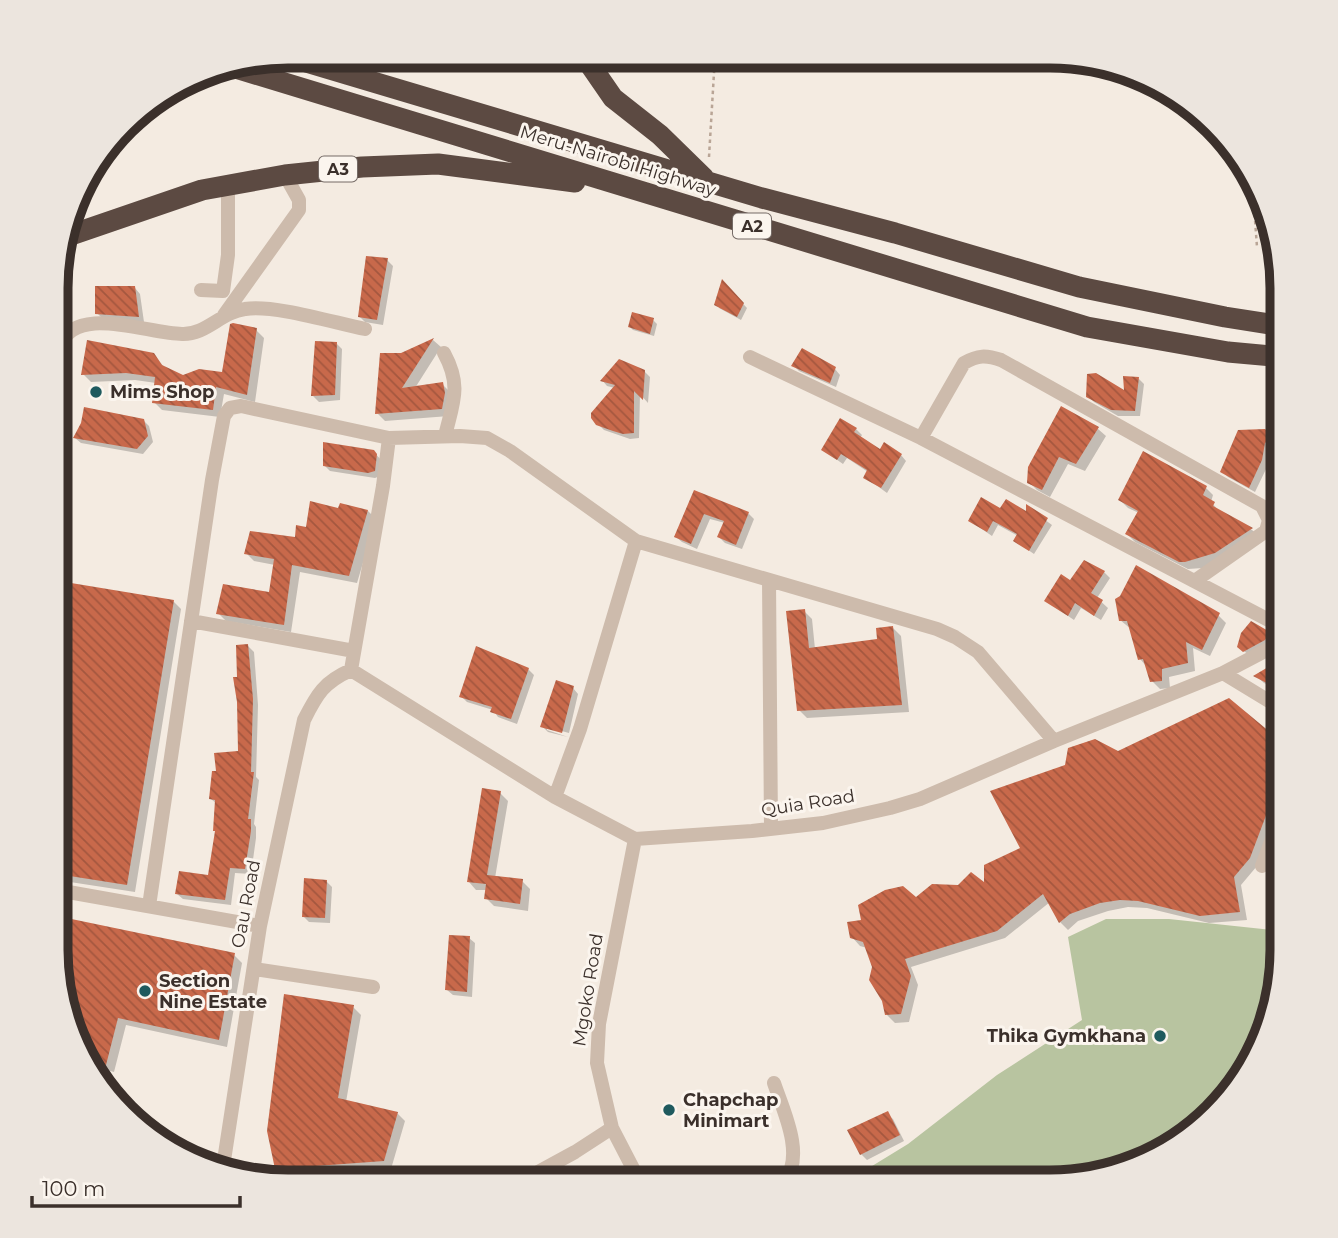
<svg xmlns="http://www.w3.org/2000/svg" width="1338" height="1238" font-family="Montserrat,sans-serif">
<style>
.green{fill:#b8c4a0}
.shadow{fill:#0003}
.building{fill:url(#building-back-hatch)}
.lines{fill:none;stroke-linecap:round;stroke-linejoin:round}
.path{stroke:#b9a596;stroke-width:2.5;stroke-dasharray:3.5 3.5;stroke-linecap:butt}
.minor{stroke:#cdbbac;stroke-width:14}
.highway{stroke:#5c4a42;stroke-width:21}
.poi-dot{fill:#1f5a5e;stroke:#fbf5ee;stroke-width:2.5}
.labels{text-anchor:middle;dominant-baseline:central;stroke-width:6;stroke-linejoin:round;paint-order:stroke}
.shield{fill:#fbf5ee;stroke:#756b66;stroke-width:2}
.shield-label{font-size:16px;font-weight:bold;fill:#3b302b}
.street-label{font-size:18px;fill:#3b302b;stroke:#fbf5ee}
.poi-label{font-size:18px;font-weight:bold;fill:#3b302b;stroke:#fbf5ee;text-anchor:start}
.rim{fill:none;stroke:#3b302b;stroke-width:9}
</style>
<defs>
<pattern id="building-back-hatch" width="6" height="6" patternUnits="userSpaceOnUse" patternTransform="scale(1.75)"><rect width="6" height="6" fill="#c8694b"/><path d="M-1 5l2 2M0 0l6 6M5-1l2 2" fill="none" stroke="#a4573f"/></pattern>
</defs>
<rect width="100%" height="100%" fill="#f4ebe1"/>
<!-- green -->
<path class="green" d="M1106,919H1169L1282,931V950L1258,1052L1202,1125L1138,1164L1064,1182H846L908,1144L997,1075L1082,1020L1068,937Z"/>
<!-- shadow -->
<path class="shadow" d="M387,260L393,266L383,325L365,322L359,316Z
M725,285L747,308L741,320L719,308Z
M135,288L140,294L144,322L103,319L97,313Z
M653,320L657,324L654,336L633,330L630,327Z
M256,330L264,338L255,402L224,394L220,417L162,410L154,402L156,383L135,380L91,382L83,374L153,354L165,368L182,377L224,374Z
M433,340L441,347L415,388L442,384L450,392L449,416L385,421L377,413L402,355Z
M336,343L342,349L340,400L319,402L313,396Z
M794,366L835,369L840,375L836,387L799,371Z
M644,371L650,377L648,403L640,394L639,438L630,439L604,430L598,424L615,388L607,386L602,380Z
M1138,378L1144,384L1140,416H1118L1094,402L1088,396L1126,393Z
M1062,409L1098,429L1106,436L1085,471L1068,464L1050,497L1037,490L1029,482Z
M143,420L149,426L153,442L143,454L81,443L75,438Z
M856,429L862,435L860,438L881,451L901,455L906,461L887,493L865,477L868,472L847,458L843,464L823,450Z
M1264,431L1277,443L1271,449L1267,467L1255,492L1228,477L1222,471Z
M373,451L382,461L380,476L375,478L330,471L324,465Z
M1205,487L1213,495L1211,502L1221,513L1252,530L1260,537L1203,568L1188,569L1135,542L1127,534L1139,513L1128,508L1120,500Z
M695,492L748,513L754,519L742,549L725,543L719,537L725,523L710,519L697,549L682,542L676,537Z
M339,510L368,511L376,519L357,583L300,572L291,632L226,621L218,613L271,594L275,565L254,561L246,553L296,539Z
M1001,511L1037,514L1052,525L1034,554L1015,541L1018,536L998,525L992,536L970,521Z
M1104,572L1110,578L1097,598L1108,608L1101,620L1081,608L1074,620L1046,601L1070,582Z
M59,582L173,601L181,609L135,892L57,880Z
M804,611L812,619L815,649L879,641L893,628L901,636L909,712L807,718L799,710Z
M1218,615L1226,623L1210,656L1193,648L1195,671L1169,677L1170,688L1160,689L1152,681L1147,667L1140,659L1131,629L1120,620Z
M1251,624L1273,637L1268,643L1248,654L1242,650Z
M248,646L254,652L258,705L256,777L259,780L254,824L256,827V838L251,874L235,873L231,905L183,899L177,894L209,877L217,832V804L211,799L239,753L238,679Z
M1282,661V693L1264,683L1256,676Z
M528,669L534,675L517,724L498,717L493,710L467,702L461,696Z
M573,688L578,694L569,733L547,727V730L568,737L548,732L542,726Z
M1282,745V801L1257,866L1241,885L1247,920L1209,923L1147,908L1128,907L1108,911L1078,921L1068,930L1060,922L1050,902L1005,938L911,967L918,985L909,1022L895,1023L887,1015L867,948L860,946L852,937L863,921L915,900L986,886L1118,753Z
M500,793L508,801L495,878L522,881L530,889L528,911L494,906L486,898L487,890H476L469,882Z
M326,881L332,887L330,923L309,922L303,916Z
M57,918L234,955L242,963L227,1047L126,1025L114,1072L91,1066L74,1038L56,964Z
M469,938L475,943L472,997L453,995L447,990Z
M353,1007L361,1015L346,1102L397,1113L405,1121L391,1169L285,1177L277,1169Z
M887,1114L893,1119L904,1141L867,1160L861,1154Z"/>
<!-- building -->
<path class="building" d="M366,256L388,258L377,320L358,317Z
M722,279L744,303L737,317L714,305Z
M95,286H135L139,317L95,314Z
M632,312L654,318L650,334L628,327Z
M233,323L257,328L247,395L216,387L213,410L152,403L155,377L126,373L81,375L87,340L154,353L162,365L183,375L199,369L222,372L230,324Z
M434,338L402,388L443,382L445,393L442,409L375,414L380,353H401Z
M315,341L337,342L335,395L311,396Z
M802,348L836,367L830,383L791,366Z
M619,359L645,370L643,400L634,391V433L623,434L613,431L596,425L591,418V413L615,385L600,381Z
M1096,373L1124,390L1123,376L1139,377L1135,411L1111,410L1086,397L1087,374Z
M1061,406L1099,427L1076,464L1059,457L1042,490L1027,483L1028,467Z
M84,407L144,419L148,436L137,449L73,438L81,423Z
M840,418L857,428L854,432L880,449L884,442L902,454L881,488L863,478L867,470L841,454L837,460L821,450Z
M1265,429L1273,436L1265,443L1262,460L1249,488L1220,472L1238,430Z
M323,442L374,450L377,454L375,471L368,473L323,466Z
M1143,451L1207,486L1203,495L1215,502L1213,506L1253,528L1215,553L1185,562H1179L1125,534L1138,511L1118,500Z
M694,490L749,512L736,545L717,537L724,521L704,514L691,544L674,537Z
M981,497L1000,508L1006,499L1026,511V504L1048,518L1029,551L1013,541L1017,534L993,521L987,532L968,521Z
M310,501L338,508L340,503L368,510L349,576L292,565L284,625L216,614L223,584L269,592L274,559L244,554L250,531L295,537L296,525L306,527Z
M1084,560L1105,571L1091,593L1103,600L1094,616L1075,603L1068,616L1044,601L1061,574L1070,580Z
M1136,565L1220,613L1202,650L1186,642L1188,663L1162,669V681L1150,682L1143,659L1138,660L1127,621H1119L1115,599L1120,596Z
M59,581L174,600L127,885L57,874Z
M805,609L809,648L877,639L876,628L893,626L902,705L797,711L786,611Z
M1251,621L1270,632L1265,640L1243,652L1237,647L1241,633Z
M248,644L253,699L251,772H254L248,819H251V831L245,869L230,868L225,900L175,894L179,871L208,875L215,831H213L215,800L209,799L212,771H216L214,753L238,751L237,702L233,677H237L236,645Z
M476,646L529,668L511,719L490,712L492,707L459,697Z
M1282,659V691L1253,676Z
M556,680L574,686L562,733L540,727Z
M1229,698L1282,742V773L1250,858L1234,877L1240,912L1200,916L1138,901L1120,900L1100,903L1070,914L1059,923L1043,894L997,931L905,959L911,976L901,1014L885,1015L882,1001L869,980L872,967L863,942L850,938L847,922L861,920L858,905L885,890L903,886L916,897L932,884L958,885L971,872L984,882V865L1020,848L990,791L1065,765L1068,748L1095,739L1118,751Z
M482,788L501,791L487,875L523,879L520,904L484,899L486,884L467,882Z
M304,878L327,880L325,918L302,917Z
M57,916L235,953L219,1040L118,1018L106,1065L87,1060L74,1038L56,964Z
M449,935L470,936L467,992L445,990Z
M284,994L354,1005L338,1098L398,1112L384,1161L275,1169L267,1131Z
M888,1111L900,1135L860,1155L847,1130Z"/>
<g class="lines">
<!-- path -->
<path class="path" d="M709,157L715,56
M1252,179L1257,247"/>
<!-- minor -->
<path class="minor" d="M201,290L223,291L228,255V185
M224,315L299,210V200L285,175
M60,346C75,303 148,334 182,334C206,335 221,312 245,309C273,304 335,323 365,329
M444,353C462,386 453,402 445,436
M750,357L921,438L1282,627
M389,438L460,436L487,438L510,451L636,541
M921,438L964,363C978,355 986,355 1001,360L1262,506L1269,520L1266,531L1196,580
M769,580L771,829
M191,621L354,651
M351,670L555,797L635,839L752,831L823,823L890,808L920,799L1054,741L1223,673L1282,709
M1223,673L1282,642
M555,797L580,729L636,541L937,629L955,637L978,652L1054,741
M635,839L599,1024L597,1063L612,1128L640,1182
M1262,866L1282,812
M57,890L260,926
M149,906L212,480L224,416L230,408L241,406L389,438L383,486L351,670
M254,969L373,987
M774,1083C783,1110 805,1154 785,1181
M223,1167L260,926L304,720C317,694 324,682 351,670
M520,1182L575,1152L612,1128
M782,1182L805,1179L821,1182"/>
<!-- highway -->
<path class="highway" d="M286,56L762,198L895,233L1079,287L1225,317L1282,326
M584,56L613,98L660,135L704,178
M229,66L1087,327L1228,352L1282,357
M62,238L202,190L285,175L362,167L438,164L575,182"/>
</g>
<!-- markers -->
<g class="poi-dot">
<circle cx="96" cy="392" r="7"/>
<circle cx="145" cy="991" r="7"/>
<circle cx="1160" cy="1036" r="7"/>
<circle cx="669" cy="1110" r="7"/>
</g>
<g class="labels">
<!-- shield labels -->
<g class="shield">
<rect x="319" y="156.5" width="38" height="25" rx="5"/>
<rect x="733" y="213.5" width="38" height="25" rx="5"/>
</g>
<g class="shield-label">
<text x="338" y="169">A3</text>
<text x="752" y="226">A2</text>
</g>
<!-- street labels -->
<g class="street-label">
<text transform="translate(618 161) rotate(17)">Meru-Nairobi Highway</text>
<text transform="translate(808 803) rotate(-9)">Quia Road</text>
<text transform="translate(246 904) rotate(-79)">Oau Road</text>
<text transform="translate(588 990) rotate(-81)">Mgoko Road</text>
</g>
<!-- poi labels -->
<g class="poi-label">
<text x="110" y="392">Mims Shop</text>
<text x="159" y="981">Section<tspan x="159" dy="21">Nine Estate</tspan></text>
<text x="1146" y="1036" text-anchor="end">Thika Gymkhana</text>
<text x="683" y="1100">Chapchap<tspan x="683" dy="21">Minimart</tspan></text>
</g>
</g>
<!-- crop -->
<path d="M0 0H1338V1238H0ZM288 68H1050A220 220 0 0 1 1270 288V950A220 220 0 0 1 1050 1170H288A220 220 0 0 1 68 950V288A220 220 0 0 1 288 68Z" fill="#ece5de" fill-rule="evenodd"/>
<path class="rim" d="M288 68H1050A220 220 0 0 1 1270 288V950A220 220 0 0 1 1050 1170H288A220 220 0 0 1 68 950V288A220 220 0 0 1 288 68Z"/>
<!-- scale -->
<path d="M32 1196v10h208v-10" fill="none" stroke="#3b302b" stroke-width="3.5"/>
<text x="42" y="1196" font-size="21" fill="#3b302b" stroke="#fbf5ee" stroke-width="5" paint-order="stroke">100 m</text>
</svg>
